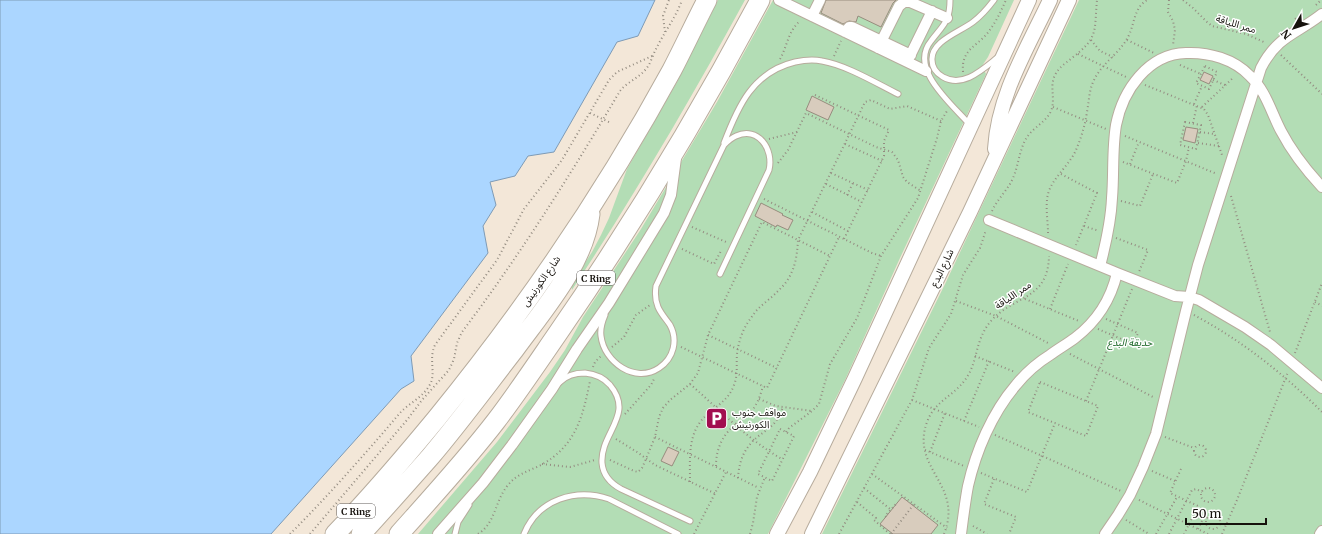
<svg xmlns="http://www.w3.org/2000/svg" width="1322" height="534" font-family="Merriweather,'Noto Sans Arabic',serif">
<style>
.green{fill:#b3ddb5}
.water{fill:#abd6ff;stroke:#7e9bb6}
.building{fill:#d8ccbd;stroke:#978c7e}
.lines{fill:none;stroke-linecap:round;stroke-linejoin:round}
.lane-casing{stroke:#b7ac9d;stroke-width:7}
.street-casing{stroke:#b7ac9d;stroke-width:12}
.secondary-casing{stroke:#b7ac9d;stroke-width:16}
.highway-casing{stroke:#b7ac9d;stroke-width:21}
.path{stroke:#948c81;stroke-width:2;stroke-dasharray:1 3;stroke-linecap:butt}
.lane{stroke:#fff;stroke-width:5}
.street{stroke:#fff;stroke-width:10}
.secondary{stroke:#fff;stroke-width:14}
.highway{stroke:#fff;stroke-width:19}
.labels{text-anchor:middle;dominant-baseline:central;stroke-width:3;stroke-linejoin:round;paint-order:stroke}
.shield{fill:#fff;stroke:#5c5956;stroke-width:1}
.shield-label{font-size:9px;font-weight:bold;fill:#16120d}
.street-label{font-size:10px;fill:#16120d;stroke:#fff}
.park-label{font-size:10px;font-style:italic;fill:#186424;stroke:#fff}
.poi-label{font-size:10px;fill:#16120d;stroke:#fff;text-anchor:start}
</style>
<rect width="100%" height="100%" fill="#f3e7d8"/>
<!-- green -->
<path class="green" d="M718,0H745C691,99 634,196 572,290L571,284L592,252L601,235L609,218L627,169L677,82Z
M773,0H1014L988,57L982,66L986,74L900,258L845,380L768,534H418L497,442L550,372L565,350L583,317L641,229L717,102Z
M1079,0H1322V534H822L946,282Z"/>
<!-- water -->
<path class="water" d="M0,0H655L638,36L617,42L554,152L528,156L515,176L490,182L496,205L483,226L488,253L411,356L414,381L401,389L271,534H0Z"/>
<!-- building -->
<path class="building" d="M826,0H896L893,3L881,27L858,16L856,22L849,21L843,24L821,13Z
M1204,72L1213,76L1209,84L1200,80Z
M812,96L834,107L828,120L806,110Z
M1186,127L1198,129L1195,143L1183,140Z
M761,203L783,214L782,215L793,220L788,230L777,225L776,227L755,216Z
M668,447L679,452L672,466L661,461Z
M902,497L938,525L931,534H893L880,524Z"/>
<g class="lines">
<defs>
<path id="lane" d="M950,0C950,22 943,25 931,41C908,69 953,105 970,125
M994,0C988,8 981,16 973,22C960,32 931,41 932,60C932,67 936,73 943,77C963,88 982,70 997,58
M724,143C738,106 753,72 795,62C804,60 813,59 822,61C846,65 876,83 898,94
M605,315C602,322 600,329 601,336C604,362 635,384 659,368C674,358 678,340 670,325C666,319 661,314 658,307C655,300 655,293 656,286L724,145C727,142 731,138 736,136C758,126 774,149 769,170L720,274
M560,382C567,375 576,373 585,373C595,374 603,377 610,385C635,415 600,433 602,463C603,475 610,483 621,489L690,521
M455,534L458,522L469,505
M524,534C538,499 576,488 609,499L678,534"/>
<path id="street" d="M779,0L926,71
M812,16L820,0
M845,32L849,27H852L911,55
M878,48L899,6L904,2H910L947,18
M908,60L932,11
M989,220L1117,273L1175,296L1189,297L1199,300L1245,327L1271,345L1322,388
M1100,266C1106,243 1111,221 1112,198C1114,174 1112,149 1116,125C1123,90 1148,54 1186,53C1209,52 1234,59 1250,76C1266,91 1271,112 1281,131C1292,152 1306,170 1322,187
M438,534L483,483L512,445L552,389L577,349L609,303L664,213L671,195L676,158
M961,534C963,518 965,502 968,486C976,451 992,413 1016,385C1025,374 1037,363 1050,355C1058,349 1067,344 1075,338C1096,322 1111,299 1117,273
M1105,534L1118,515L1130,495L1143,467L1156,434L1186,311L1198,265L1261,68C1278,35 1297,34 1322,14
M1320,534L1322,531"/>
<path id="secondary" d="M995,149C998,95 1028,47 1050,0
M777,534L810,472L855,378L1029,0
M812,534L970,212L1069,0"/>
<path id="highway" d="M335,534C371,497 404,458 437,418C525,310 605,193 672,70C684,47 695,23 707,0
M361,534C384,509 407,483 430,457C459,423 486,386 514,350C543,310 584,264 590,214
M399,534C432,497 466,460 496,421C518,392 538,362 558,333C632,226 699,115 760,0"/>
</defs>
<!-- lane casing -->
<use href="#lane" class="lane-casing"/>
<!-- street casing -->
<use href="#street" class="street-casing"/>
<!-- secondary casing -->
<use href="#secondary" class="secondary-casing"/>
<!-- highway casing -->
<use href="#highway" class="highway-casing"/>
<!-- path -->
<path class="path" d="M1169,0L1168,12L1173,21L1175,30L1173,45
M1183,0L1193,8L1207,22L1212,26L1246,34L1266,43
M1316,5L1321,0
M1295,19L1304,13
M665,32L663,16L669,0
M1091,40L1100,51L1113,57
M1127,40L1154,53
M1078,54L1126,77
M1281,55L1322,94
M834,56L841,41
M780,59C787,47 788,31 800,21
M1180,65L1201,74
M1205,66L1217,72L1209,89L1196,83Z
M963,72C961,48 978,47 989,31C996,22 1001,11 1006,0
M1213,80L1225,85
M1145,85L1204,109L1208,115L1222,155
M815,95L889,130L884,141V156L844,239
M1194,104L1202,86
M1053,107L1106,129
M1202,107L1234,77
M590,113L611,123
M1185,122L1201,125L1196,149L1180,145Z
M1193,123L1197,105
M1200,132L1214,134
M1125,136L1217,174
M769,139L797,132
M1198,143L1219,146
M845,144L882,161
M1123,162L1177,183L1186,161L1189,147
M778,163L788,150L806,113L876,147L892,152L898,160L903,177L907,182L921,191
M1130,164L1139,142
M831,173L868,190
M1061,174L1097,193L1076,245
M826,184L862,202
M847,195L853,183
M1231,196L1270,332
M764,199L872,253L881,256
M1121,201L1140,206L1153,174
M992,211C998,198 1008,190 1013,178C1019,164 1019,150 1027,137C1034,127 1046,122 1051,111C1056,99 1049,87 1055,75C1059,67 1066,63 1072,58C1099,37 1094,32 1097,0
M812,212L848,231
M1084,226L1099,231
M692,227L726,242
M1048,233C1048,221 1045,206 1048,194C1052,178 1069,166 1076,150C1081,138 1085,126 1087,112C1089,101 1089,90 1094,80C1102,63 1119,54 1128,37C1135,24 1133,9 1147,0
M1116,238L1148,250L1139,272
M682,249L714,264L721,251
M1025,299L1079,321
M956,301L996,316L1050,344
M1315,302L1322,306
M1050,309L1068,264
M1194,315C1241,340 1284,374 1322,412
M1098,329L1133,344L1138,333L1106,319
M708,335L777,368
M612,347L624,337L636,315L650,305
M681,347L767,388L839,237
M1295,353L1322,283
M1070,354L1155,398
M975,356L1015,372
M593,367L595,362L601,356
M1040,382L1098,406L1086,436L1028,412Z
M690,384C720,410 748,440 782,459
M759,399L776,406L812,411
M912,400L979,427
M1086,401L1132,289
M625,414L651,385L654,379
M964,421L989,361
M780,429L794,436L772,481L758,474Z
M786,432L789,428L812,411L819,404L830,364L857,318L881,256L918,198L937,138L941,121L947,111
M995,435L1121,491
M655,437L759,488
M1165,437L1194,448
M616,439L637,452L655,465L716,494
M1194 451a6 6 0 1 1 12 0a6 6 0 1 1-12 0Z
M925,450L964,466
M930,452L945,413
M610,460L634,471L638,472L642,468L646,459L655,437L659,417L663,408L670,400L690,384L698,373L708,335L762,222L830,256
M542,464L570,467L595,460
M716,466C716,448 723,434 737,423C743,418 751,414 755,406C759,400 761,393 763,386
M1181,469L1170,493L1198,506L1184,534
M1152,471L1175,481
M981,473L1027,492L1055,423
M872,474L947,528
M738,478C739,460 745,446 760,435C765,431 772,427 776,421C779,417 781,412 783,407
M994,479L984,504L1016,517L1009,534
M690,482C690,457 687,431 708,414C719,404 729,399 734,385C739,373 735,360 738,348C740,337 744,327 751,318C758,306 770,300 779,290C794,276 797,259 798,240L865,102L871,100L890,109L907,106L941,121
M864,488L890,509
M1201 495a7 7 0 1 1 14 0a7 7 0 1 1-14 0Z
M1139,500L1208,534
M857,502L876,518L874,520L890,534
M1195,512L1208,518
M1206 522a7 7 0 1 1 14 0a7 7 0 1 1-14 0Z
M886,517L885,516L896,504
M1126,520L1149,534
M973,526L987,534
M1198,529L1204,517
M290,534C329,495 365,454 400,413C409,403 422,398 429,386C437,375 428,359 435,345L497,260L524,209L562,160L609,80L617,72L652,56
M310,534L407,420L422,400L449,370L454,359L457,343L462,332C520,255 571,174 620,91C627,82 639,78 646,69C651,63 653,54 657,47C665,31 676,17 682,0
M478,534C496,523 495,500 508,485C517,474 529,471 541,465C576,446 583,416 590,381
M694,534L726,472
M750,534L753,523L757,497L765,477
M839,534L912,400L929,348L951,314L963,275L980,248L986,230
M891,534L914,504
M944,534C964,484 910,469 927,422C935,400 955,396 967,377C978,360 975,341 990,322C1013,295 1048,301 1049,256
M1156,534L1177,497
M1169,534L1192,490L1196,489L1202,492
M1222,534L1237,500L1288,372"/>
<!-- lane -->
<use href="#lane" class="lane"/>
<!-- street -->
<use href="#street" class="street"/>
<!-- secondary -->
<use href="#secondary" class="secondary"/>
<!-- highway -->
<use href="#highway" class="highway"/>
</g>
<!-- icons -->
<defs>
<symbol id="parking-square" viewBox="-11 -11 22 22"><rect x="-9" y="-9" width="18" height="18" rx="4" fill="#a20e50" stroke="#fff"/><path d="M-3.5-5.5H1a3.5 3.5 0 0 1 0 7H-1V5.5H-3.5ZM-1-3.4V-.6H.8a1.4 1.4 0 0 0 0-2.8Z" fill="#fff"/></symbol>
</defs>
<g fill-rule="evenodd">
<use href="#parking-square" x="704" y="406" width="25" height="25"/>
</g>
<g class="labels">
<!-- shield labels -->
<g class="shield">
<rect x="577" y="271" width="38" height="14" rx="3"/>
<rect x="337" y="504" width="38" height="14" rx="3"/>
</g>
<g class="shield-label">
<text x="596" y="278">C Ring</text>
<text x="356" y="511">C Ring</text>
</g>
<!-- street labels -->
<g class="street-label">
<text transform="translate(1236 24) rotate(17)">ممر اللياقة</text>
<text transform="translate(942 268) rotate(-64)">شارع البدع</text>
<text transform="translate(541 281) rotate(-55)">شارع الكورنيش</text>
<text transform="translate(1013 295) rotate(-34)">ممر اللياقة</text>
</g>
<!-- park labels -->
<g class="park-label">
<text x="1130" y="342">حديقة البدع</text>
</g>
<!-- poi labels -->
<g class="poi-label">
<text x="732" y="412">مواقف جنوب<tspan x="732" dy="12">الكورنيش</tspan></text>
</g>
</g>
<!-- north arrow -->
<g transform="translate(1294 28) rotate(231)" stroke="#ffffff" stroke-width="3" paint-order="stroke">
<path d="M0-3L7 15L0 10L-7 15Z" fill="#16120d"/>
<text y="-6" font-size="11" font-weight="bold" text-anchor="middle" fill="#16120d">N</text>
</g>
<!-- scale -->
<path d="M1186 518v6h80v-6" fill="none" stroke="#16120d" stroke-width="2"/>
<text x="1192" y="518" font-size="12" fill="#16120d" stroke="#ffffff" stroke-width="3" paint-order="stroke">50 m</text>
</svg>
